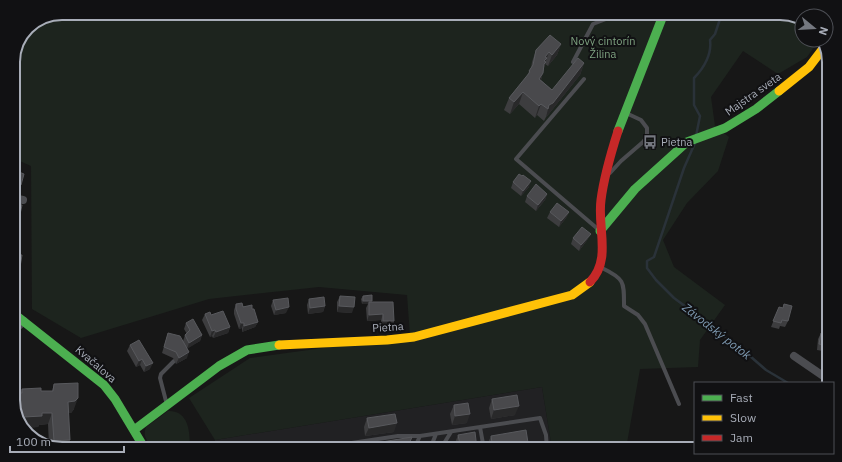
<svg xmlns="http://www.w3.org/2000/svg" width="842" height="462" font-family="'IBM Plex Sans',sans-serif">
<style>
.built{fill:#212123}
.green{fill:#1d241e}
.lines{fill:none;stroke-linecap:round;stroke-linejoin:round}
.stream{stroke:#2a3239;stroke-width:2.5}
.lane{stroke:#4b4c50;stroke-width:4}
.street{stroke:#4b4c50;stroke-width:8}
.fast{stroke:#4caf50;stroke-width:9}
.slow{stroke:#ffc107;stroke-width:9}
.jam{stroke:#c62828;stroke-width:9}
.wall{fill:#3d3d3f}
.shaded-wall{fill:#29292a}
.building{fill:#49494c;stroke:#58595d}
.labels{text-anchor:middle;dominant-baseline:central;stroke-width:4;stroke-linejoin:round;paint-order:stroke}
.park-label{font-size:11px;fill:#7fa381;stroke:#111113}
.street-label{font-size:11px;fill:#a8adb8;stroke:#111113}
.poi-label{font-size:11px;fill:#a8adb8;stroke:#111113;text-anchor:start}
.water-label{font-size:12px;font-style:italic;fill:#7f9bb3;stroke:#111113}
.rim{fill:none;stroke:#a8adb8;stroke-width:2}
</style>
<rect width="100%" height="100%" fill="#171717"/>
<!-- built -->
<path class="built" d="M542,387L552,449H215V440Z"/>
<!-- green -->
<path class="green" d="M62,13H780L802,19V40H819L807,57L778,74L743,51L711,97L715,126L729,137L718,171L687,203L663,240L674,267L725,305L700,340L698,367L640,369L626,449H552L542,387L215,440L189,398L250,358L410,336L407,295L319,287L209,299L81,338L32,309L31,166L13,158V59L28,27Z
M168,411C189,410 191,434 189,449H154C148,442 142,437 146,427Z"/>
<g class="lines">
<!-- stream -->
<path class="stream" d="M696,136L700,116L694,105V78C704,68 712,54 710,40L715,34L722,13
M695,143L684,168L654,257L647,261V268L656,280L674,298L701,318L707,326L735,343L766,370L788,383"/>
<!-- lane -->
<path class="lane" d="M573,62L593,24L606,19
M584,79L516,159L599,230
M610,173L621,161L643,142L647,136V128L641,120L626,113
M602,268C625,279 624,282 624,306L638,315L645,324L679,404
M167,405L160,378L161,374L174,361
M480,427L484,449
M331,449L332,446L398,436H420L540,418L546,435L547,449
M414,449L420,436
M430,449L436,434
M444,449L443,445L451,432"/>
<!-- street -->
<path class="street" d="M13,198L23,200
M13,331L24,321
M794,356L829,380"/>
<!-- fast -->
<path class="fast" d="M618,131L664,13
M600,231L635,189L687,142L725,128L756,109L779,91
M13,313L104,385L115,399L145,449
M134,430L219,366L247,350L279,345"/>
<!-- slow -->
<path class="slow" d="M779,91L809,67L825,46
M279,345L387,340L414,337L572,295L590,282"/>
<!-- jam -->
<path class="jam" d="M590,282C612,259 597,228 601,200C604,176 611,153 618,131"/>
</g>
<!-- wall -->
<path class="wall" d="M561,44L557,55L548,66L545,64L541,80L552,90L584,63L580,75L548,115L546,117L544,121L537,115L535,118L519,104L510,114L504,110L509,98L527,76L529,71L531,68L532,62L536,50Z
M13,172L21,185L18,191L13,188Z
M522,176L529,187L521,196L511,188L513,182Z
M547,194L545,200L536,211L525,202L527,196Z
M13,203L19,219L17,225L14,224V222L13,221Z
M550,212H569L566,218L559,227L547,218Z
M573,238L588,239L579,251L571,244Z
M340,296L352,313L337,312V302Z
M363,296L394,321L392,327H381V320L367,321L366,308L368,304H362L361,299Z
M309,299L325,306L323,312L308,314L307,305Z
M273,300L286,313L274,315L271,306Z
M236,304L252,309L258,322L255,327L242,332V328L239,329L234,314V310Z
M784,304L788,321L785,327L780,326L779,329L771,327L779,307L783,308Z
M205,314L211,315L230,327L228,333L213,338L212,336L210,337L202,320Z
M186,323L202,335L200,341L187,348V358L176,364L173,358L162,353L168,333L183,341L185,335L187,334L184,329Z
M824,328L829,329V348L828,352L817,350L818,339L821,333L822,334Z
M130,345L150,369L144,372L140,365L136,367L127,351Z
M54,384L74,409L71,413H68L70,440L66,449H62L49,445L48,424L39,425L38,427L24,428L20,393L22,389L41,391H52Z
M492,399L515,415L491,419L489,408Z
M454,405L467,423L452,425L450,414Z
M367,418L394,432L365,436L364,427Z
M458,435L477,449H456L455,443Z
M491,436L529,449H488L487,445Z"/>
<!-- shaded-wall -->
<path class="shaded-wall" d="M561,44L557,55L548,66L552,55Z
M549,52L545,63L546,62L542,73L545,57Z
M584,63L580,75L548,115L546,117L549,105Z
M543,73L539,85V79Z
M523,92L519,104L510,114L514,102Z
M541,104L537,115L535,118L539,106Z
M531,181L529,187L521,196L523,191Z
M547,194L545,200L536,211L538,205Z
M569,212L566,218L559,227L561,221Z
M591,234L588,239L579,251L581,245Z
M13,266L20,267L18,273L13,272Z
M363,301H372L371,304L369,302L368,304H362Z
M325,306L323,312L308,314L310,308Z
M339,306L354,307L352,313L337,312Z
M289,307L286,313L274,315L276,310Z
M383,314L381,320L367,321L369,315Z
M383,321H394L392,327H381Z
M258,322L255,327L242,332L244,326Z
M241,323H244L242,328L239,329Z
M230,327L228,333L213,338L216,332Z
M215,330L212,336L210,337L212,331Z
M202,335L200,341L187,349L189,343Z
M189,352L187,358L176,364L179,358Z
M142,359L140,365L136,367L139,361Z
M153,363L150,369L144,372L146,366Z
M78,398L74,409L71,413H64L68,402Z
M519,406L515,415L491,419L494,410Z
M42,413H52L48,424L39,425L38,427L22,428L24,417Z
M470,414L467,423L452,425L455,416Z
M397,423L394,432L365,436L369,428Z
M70,440L66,449H62L51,446L54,441Z"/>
<!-- building -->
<path class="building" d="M550,35L561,44L552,55L549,52L545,57L547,58L544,61L546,62L544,64L543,73L539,79L552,90L578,58L584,63L553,103L549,105L548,109L541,104L539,106L523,92L514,102L509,98L530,72L529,71L533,65L536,50Z
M14,170L24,174L21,185L13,181Z
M519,174L522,176L523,175L531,181L523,191L513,182Z
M536,184L547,194L538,205L527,196Z
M13,203L22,205L19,219L16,218L17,216L13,215Z
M557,203L569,212L561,221L550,212Z
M582,227L591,234L581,245L573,238Z
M13,254L22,255L20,267L13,266Z
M372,295V301H363V296Z
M340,296L355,297L354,307L339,306Z
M324,297L325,306L310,308L309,299Z
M288,298L289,307L276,310L273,300Z
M369,302H393L394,321H383V314L369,315Z
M242,303L243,307L252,305V309H254L258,322L244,326V323H241L236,309V304Z
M784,304L792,306L788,321L782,320L781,323L773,321L779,307L783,308Z
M223,311L230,327L216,332L215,330L212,331L205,314L210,312L211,315Z
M193,319L202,335L189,343L185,335L190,330L186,323Z
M824,328L829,329V346L819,344L821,333L823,334Z
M168,333L180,336L189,352L179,358L176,352L164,347Z
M139,340L153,363L146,366L142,359L139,361L130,345Z
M78,383V398L75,401L68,402L70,440L54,441L52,413H42V416L24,417V430L21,427L13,403V393H22V389L41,388V391H53L54,384Z
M517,395L519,406L494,410L492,399Z
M468,403L470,414L455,416L454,405Z
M395,414L397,423L369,428L367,418Z
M526,430L529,449H493L491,436Z
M475,432L477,449H461L458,435Z
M412,437L407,449H339Z"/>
<!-- icons -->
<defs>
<symbol id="bus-bare" viewBox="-9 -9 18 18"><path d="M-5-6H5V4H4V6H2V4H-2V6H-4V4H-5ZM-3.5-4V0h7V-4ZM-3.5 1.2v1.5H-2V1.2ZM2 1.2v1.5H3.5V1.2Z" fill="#757880" stroke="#111113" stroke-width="2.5" paint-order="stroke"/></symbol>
</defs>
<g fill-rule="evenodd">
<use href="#bus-bare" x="640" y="132" width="20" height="20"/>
</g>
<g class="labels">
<!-- park labels -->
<g class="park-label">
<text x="603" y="41">Nový cintorín<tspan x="603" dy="13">Žilina</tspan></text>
</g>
<!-- street labels -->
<g class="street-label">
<text transform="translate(753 94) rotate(-35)">Majstra sveta</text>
<text transform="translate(388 327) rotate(-4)">Pietna</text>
<text transform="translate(96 364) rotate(41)">Kvačalova</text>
</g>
<!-- poi labels -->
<g class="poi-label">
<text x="661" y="142">Pietna</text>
</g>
<!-- water labels -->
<g class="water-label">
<text transform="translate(717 331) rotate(38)">Závodský potok</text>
</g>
</g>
<!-- crop -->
<path d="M0 0H842V462H0ZM62 20H780A42 42 0 0 1 822 62V400A42 42 0 0 1 780 442H62A42 42 0 0 1 20 400V62A42 42 0 0 1 62 20Z" fill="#111113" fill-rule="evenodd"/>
<path class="rim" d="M62 20H780A42 42 0 0 1 822 62V400A42 42 0 0 1 780 442H62A42 42 0 0 1 20 400V62A42 42 0 0 1 62 20Z"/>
<!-- legend -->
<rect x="694" y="382" width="140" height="72" fill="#111113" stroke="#4d4f55"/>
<rect x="702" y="395" width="20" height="6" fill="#4caf50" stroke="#4d4f55"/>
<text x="730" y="402" font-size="12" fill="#a8adb8">Fast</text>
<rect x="702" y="415" width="20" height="6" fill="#ffc107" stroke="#4d4f55"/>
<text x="730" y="422" font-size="12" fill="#a8adb8">Slow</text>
<rect x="702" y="435" width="20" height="6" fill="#c62828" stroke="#4d4f55"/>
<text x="730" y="442" font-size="12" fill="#a8adb8">Jam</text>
<!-- north arrow -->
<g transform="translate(814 28) rotate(108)"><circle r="19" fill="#111113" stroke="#4d4f55"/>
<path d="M0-3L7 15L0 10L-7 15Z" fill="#757880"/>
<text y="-6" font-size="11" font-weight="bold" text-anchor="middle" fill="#a8adb8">N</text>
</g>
<!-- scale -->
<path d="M10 446v6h114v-6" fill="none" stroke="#a8adb8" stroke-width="2"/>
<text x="16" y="446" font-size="12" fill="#a8adb8" stroke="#111113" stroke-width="3" paint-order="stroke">100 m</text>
</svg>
